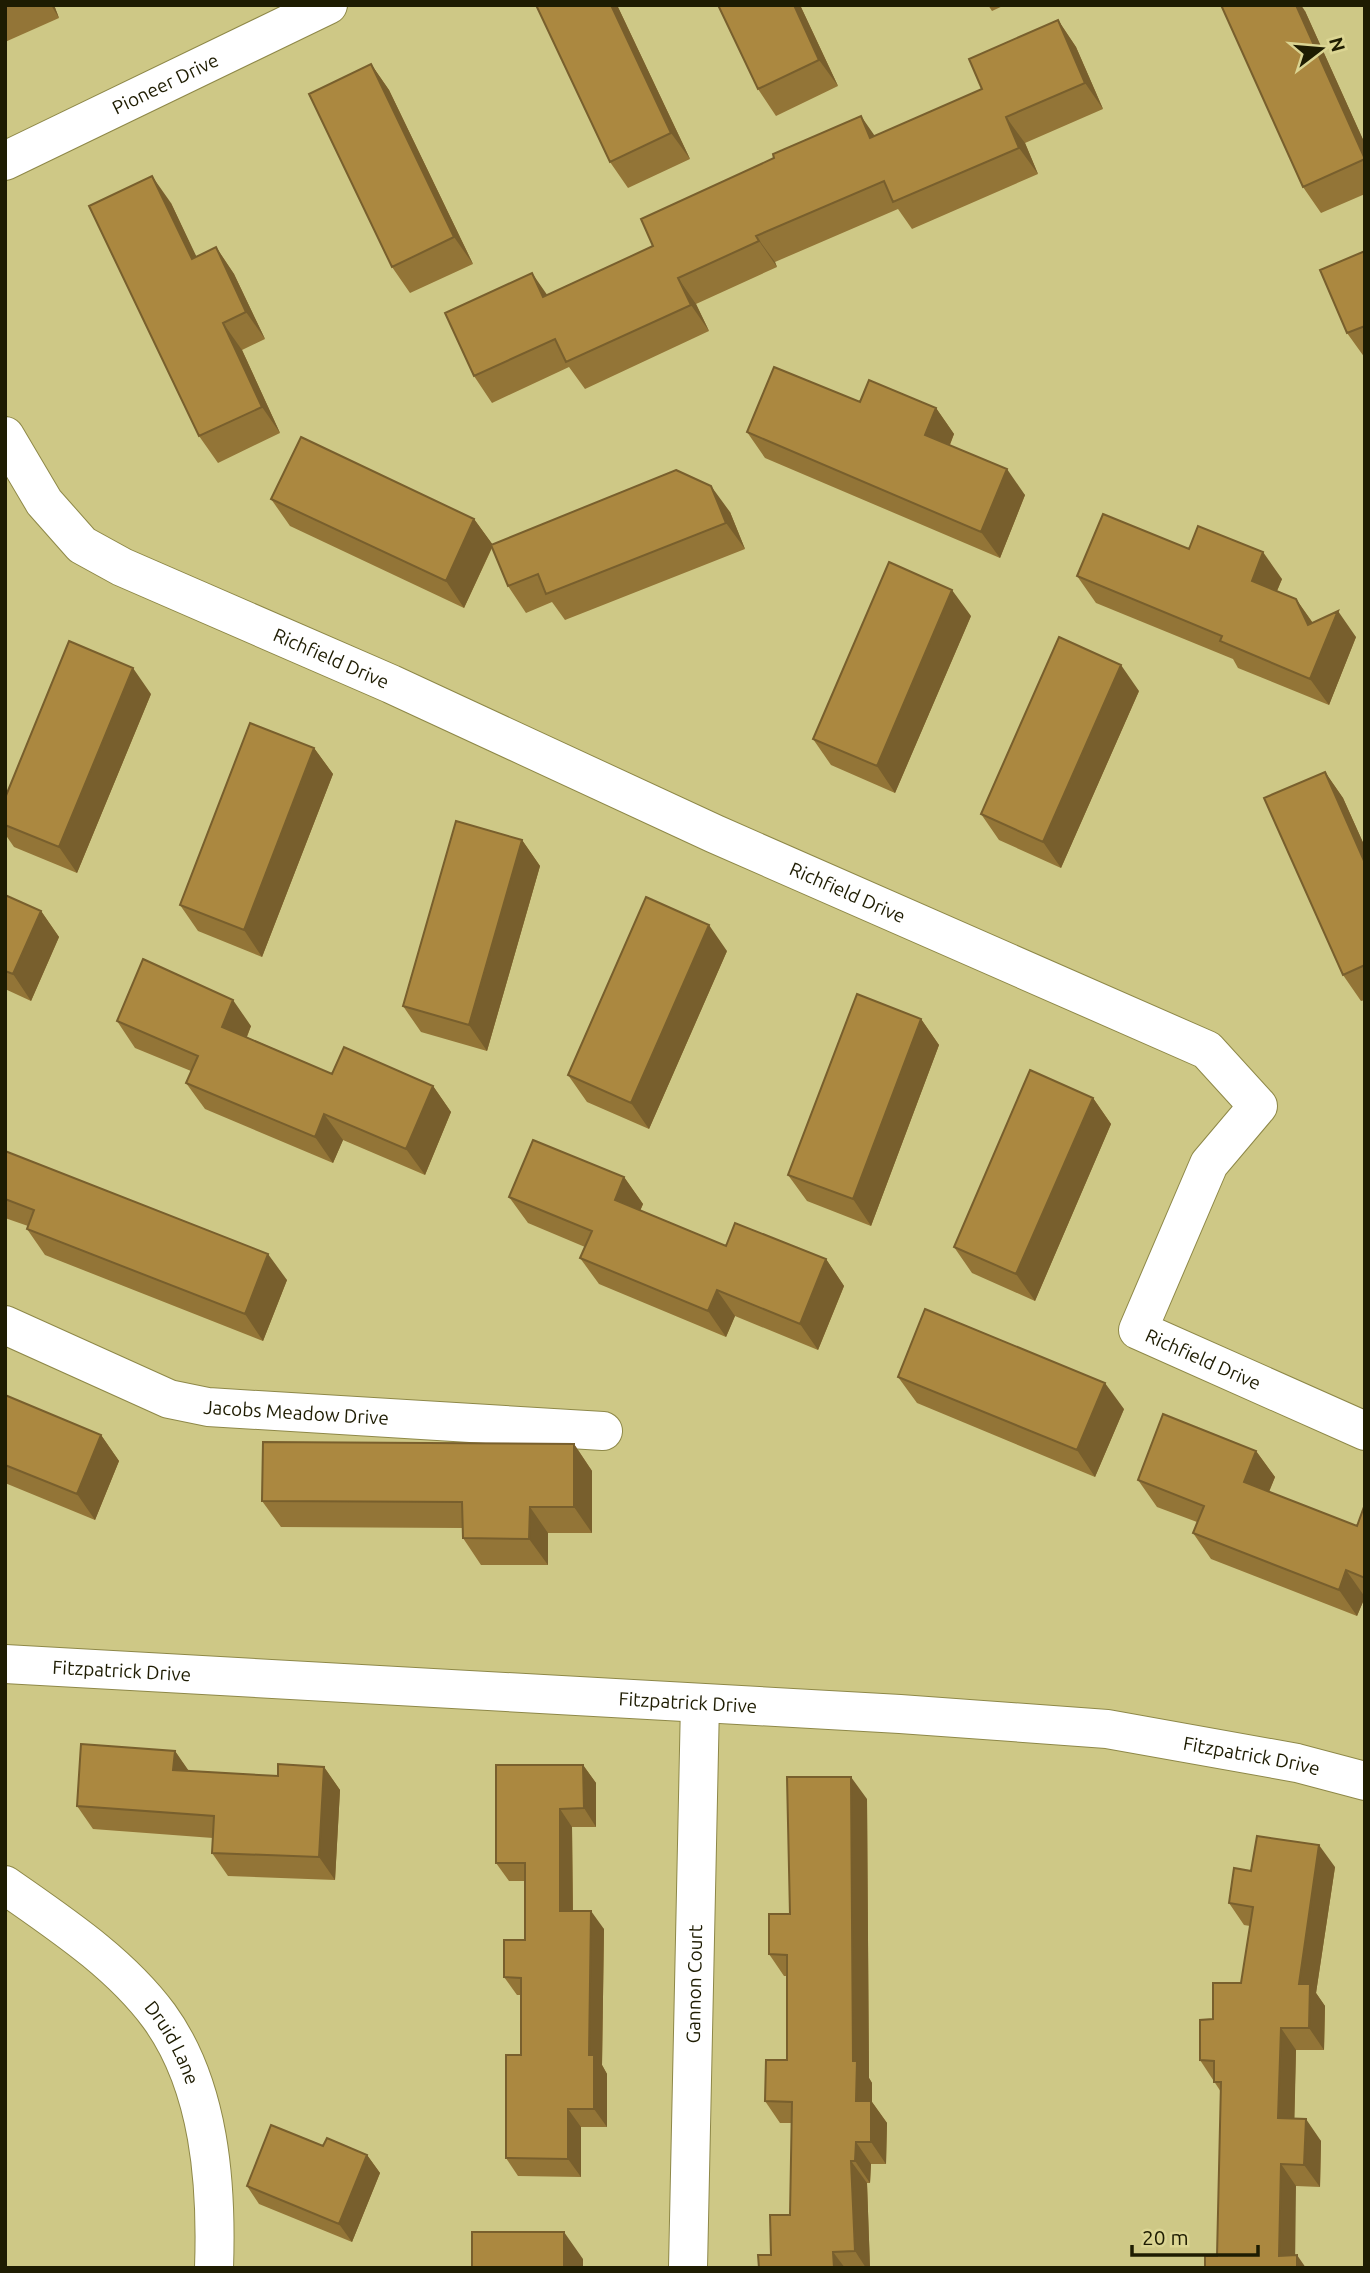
<svg xmlns="http://www.w3.org/2000/svg" width="1370" height="2273" font-family="Ubuntu,sans-serif">
<style>
.lines{fill:none;stroke-linecap:round;stroke-linejoin:round}
.minor-casing{stroke:#8e8848;stroke-width:40}
.minor{stroke:#fff;stroke-width:38}
.wall{fill:#937537}
.shaded-wall{fill:#785f2d}
.building{fill:#ab8840;stroke:#785f2d;stroke-width:2}
.labels{text-anchor:middle;dominant-baseline:central;stroke-width:5;stroke-linejoin:round;paint-order:stroke}
.street-label{font-size:19px;fill:#1e1c02;stroke:#dbd593}
</style>
<rect width="100%" height="100%" fill="#cec886"/>
<g class="lines">
<defs>
<g id="minor">
<path id="s1" d="M5,161L328,5"/>
<path id="s2" d="M5,436L44,502L82,545L122,567L391,684L715,834L1207,1050L1258,1106L1209,1164L1138,1330L1365,1431"/>
<path id="s3" d="M5,1325L169,1399L208,1407L603,1431"/>
<path id="s4" d="M5,1664L900,1714L1107,1729L1297,1763L1365,1781"/>
<path id="s5" d="M5,1885C59,1923 119,1962 159,2016C210,2086 217,2184 214,2268"/>
<path id="s6" d="M688,2268L700,1703"/>
</g>
</defs>
<!-- minor casing -->
<use href="#minor" class="minor-casing"/>
<!-- minor -->
<use href="#minor" class="minor"/>
</g>
<!-- wall -->
<path class="wall" d="M5,5H54L59,18L5,42Z
M536,5H617L690,159L628,188L610,162Z
M718,5H800L838,86L776,116L758,89Z
M988,5H1005L992,11Z
M1305,11L1365,144V194L1321,213L1303,187Z
M1058,20L1076,47L1103,109L1025,143L1038,174L912,229L898,209L775,262L777,267L696,304L709,331L585,389L569,367L492,403L474,376L547,295L653,246L875,136L982,89Z
M371,64L389,90L473,264L410,293L392,267Z
M171,203L196,257L216,247L234,274L265,339L242,350L280,433L218,463L199,436Z
M1365,251V358L1347,333Z
M860,402L936,408L954,434L950,445L1025,495L1000,558L765,458L747,432Z
M271,499L474,519L492,544L730,512L745,549L565,620L552,602L526,613L508,586L492,548L464,608L290,526Z
M1189,549L1282,579L1277,591L1296,599L1313,623L1356,637L1329,705L1238,668L1233,659L1096,603L1077,576Z
M971,616L895,793L831,765L813,739Z
M1139,691L1061,868L999,840L981,814Z
M151,694L77,873L14,847L5,834V798Z
M314,748L333,774L262,957L198,931L180,905Z
M1325,772L1343,798L1365,847V1000L1361,1001L1343,975Z
M522,840L540,866L487,1051L421,1032L403,1006Z
M5,895L41,911L59,937L31,1001L5,989Z
M727,951L649,1129L587,1102L568,1075Z
M921,1019L939,1045L871,1226L807,1201L788,1175Z
M117,1021L251,1026L247,1037L332,1074L433,1086L451,1112L425,1175L343,1140L333,1163L205,1109L186,1083L191,1071L135,1048Z
M1093,1098L1111,1124L1035,1301L972,1273L954,1247Z
M5,1151L287,1280L263,1341L45,1255L27,1229L28,1226L5,1218Z
M624,1177L643,1204L640,1211L726,1246L826,1259L844,1286L818,1350L735,1316L726,1337L599,1284L580,1258L585,1247L528,1223L509,1197Z
M898,1377L1124,1409L1095,1477L917,1403Z
M5,1395L101,1435L119,1461L95,1520L5,1483Z
M574,1444L592,1471V1533H548V1565H481L463,1538V1528L281,1527L262,1501Z
M1256,1451L1275,1477L1269,1492L1357,1526L1365,1504V1597L1357,1616L1211,1559L1193,1533L1197,1522L1157,1507L1138,1480Z
M175,1751L188,1771L278,1776L324,1767L340,1790L335,1880L228,1876L212,1853L213,1838L93,1829L77,1806Z
M583,1765L596,1783V1827H572L573,1911L604,1929L602,2065L607,2074V2127H581V2177L518,2176L506,2158L521,2055V1995H517L504,1977L525,1940V1881H509L496,1863Z
M867,1799L869,2078L872,2083V2102L887,2123L886,2164H871L870,2183H867L870,2268H759L771,2255L790,2215L792,2123H780L765,2101L787,2060V1976H784L769,1954L790,1914Z
M1335,1867L1316,1993L1325,2006L1324,2050H1296L1294,2119L1321,2141L1320,2187L1296,2186L1217,2256L1221,2092L1200,2060L1213,2019L1241,1983L1250,1926L1244,1925L1229,1903L1251,1871Z
M323,2146L367,2155L380,2173L352,2242L259,2204L247,2186Z"/>
<!-- shaded-wall -->
<path class="shaded-wall" d="M51,5H54L59,18Z
M611,5H617L690,159L671,133Z
M794,5H800L838,86L819,60Z
M1296,5H1301L1305,11L1365,144V159Z
M1058,20L1076,47L1103,109L1085,83Z
M371,64L389,90L473,264L454,237Z
M861,116L879,142L870,138Z
M1006,117L1025,143L1038,174L1019,148Z
M152,176L171,203L210,285L192,259Z
M756,236L775,262L777,267L759,241Z
M216,247L234,274L265,339L246,312Z
M532,273L550,299L543,297Z
M678,278L696,304L709,331L691,305Z
M223,323L242,350L280,433L262,407Z
M936,408L954,434L943,461L925,435Z
M1007,469L1025,495L1000,558L981,532Z
M711,486L730,512L745,549L726,523Z
M474,519L493,545L464,608L446,581Z
M1263,552L1282,579L1270,607L1252,581Z
M952,590L971,616L895,793L877,766Z
M1296,599L1314,625L1338,611L1356,637L1329,705L1310,679L1308,625Z
M1121,665L1139,691L1061,868L1043,842Z
M133,668L151,694L77,873L59,847Z
M314,748L333,774L262,957L244,930Z
M1325,772L1343,798L1365,847V863Z
M522,840L540,866L487,1051L469,1025Z
M41,911L59,937L31,1001L13,974Z
M709,925L727,951L649,1129L631,1103Z
M233,1000L251,1026L240,1053L222,1027Z
M921,1019L939,1045L871,1226L853,1199Z
M433,1086L451,1112L425,1175L406,1149Z
M1093,1098L1111,1124L1035,1301L1016,1274Z
M324,1114L343,1140L333,1163L315,1137Z
M624,1177L643,1204L633,1227L615,1200Z
M268,1254L287,1280L263,1341L245,1314Z
M826,1259L844,1286L818,1350L800,1324Z
M717,1290L735,1316L726,1337L708,1311Z
M1105,1383L1124,1409L1095,1477L1077,1450Z
M101,1435L119,1461L95,1520L77,1494Z
M574,1444L592,1471V1533L574,1507Z
M1256,1451L1275,1477L1262,1508L1244,1482Z
M530,1507L548,1533V1565L529,1539Z
M1346,1570L1365,1597L1357,1616L1339,1590Z
M175,1751L191,1774L173,1770Z
M583,1765L596,1783V1827L584,1808Z
M324,1767L340,1790L335,1880L319,1857Z
M851,1777L867,1799L869,2078L872,2083V2102L887,2123L886,2164L871,2142L856,2101L853,2061Z
M560,1809L572,1827L573,1929L560,1911Z
M1319,1845L1335,1867L1316,1993L1325,2006L1324,2050L1309,2028L1299,1984Z
M591,1911L604,1929L602,2065L607,2074V2127L594,2109L589,2055Z
M1281,2028L1296,2050L1294,2140L1278,2118Z
M568,2109L581,2127V2177L568,2159Z
M1306,2119L1321,2141L1320,2187L1304,2165Z
M856,2142L871,2164L870,2183L855,2161Z
M367,2155L380,2173L352,2242L339,2224Z
M851,2161L867,2183L870,2268H866L855,2251Z
M1281,2164L1296,2186L1295,2268L1279,2256Z
M564,2232L583,2259V2268H564Z
M833,2252L845,2268H834Z
M1297,2255L1306,2268H1297Z"/>
<!-- building -->
<path class="building" d="M536,5H611L671,133L610,162Z
M718,5H794L819,60L758,89Z
M1221,5H1296L1365,159L1303,187Z
M1058,20L1085,83L1006,117L1019,148L893,202L884,181L756,236L759,241L678,278L691,305L566,362L555,339L474,376L445,313L532,273L543,297L653,246L641,219L774,158L773,154L861,116L870,138L982,89L969,59Z
M371,64L454,237L392,267L309,94Z
M152,176L192,259L216,247L246,312L223,323L262,407L199,436L89,206Z
M1365,251V326L1347,333L1320,270Z
M774,367L860,402L869,380L936,408L925,435L1007,469L981,532L747,432Z
M301,437L474,519L446,581L271,499Z
M676,470L711,486L726,523L546,594L538,574L508,586L491,545Z
M1103,514L1189,549L1198,526L1263,552L1252,581L1296,599L1308,625L1338,611L1310,679L1220,641L1222,636L1077,576Z
M889,562L952,590L877,766L813,739Z
M1059,637L1121,665L1043,842L981,814Z
M69,641L133,668L59,847L5,825V798Z
M250,723L314,748L244,930L180,905Z
M1325,772L1365,863V965L1343,975L1264,798Z
M456,821L522,840L469,1025L403,1006Z
M5,895L41,911L13,974L5,971Z
M646,897L709,925L631,1103L568,1075Z
M143,959L233,1000L222,1027L332,1074L344,1047L433,1086L406,1149L324,1114L315,1137L186,1083L198,1056L117,1021Z
M857,994L921,1019L853,1199L788,1175Z
M1030,1070L1093,1098L1016,1274L954,1247Z
M533,1140L624,1177L615,1200L726,1246L735,1223L826,1259L800,1324L717,1290L708,1311L580,1258L592,1231L509,1197Z
M5,1151L268,1254L245,1314L27,1229L34,1210L5,1199Z
M925,1309L1105,1383L1077,1450L898,1377Z
M5,1395L101,1435L77,1494L5,1465Z
M1163,1414L1256,1451L1244,1482L1357,1526L1365,1504V1578L1346,1570L1339,1590L1193,1533L1204,1506L1138,1480Z
M263,1442L574,1444V1507H530L529,1539L463,1538L462,1502L262,1501Z
M81,1744L175,1751L173,1770L278,1776V1764L324,1767L319,1857L212,1853L214,1816L77,1806Z
M496,1765H583L584,1808L560,1809V1911H591L589,2055H594V2109H568V2159L506,2158V2055H521V1978L504,1977V1940H525V1863H496Z
M787,1777H851L853,2061H857L856,2101H871V2142H856L855,2161H851L855,2251L833,2252L834,2268H759L758,2255H771L770,2215H790L792,2102L765,2101L766,2060H787V1955L769,1954V1914H790Z
M1257,1836L1319,1845L1299,1984H1310L1309,2028H1281L1278,2118L1306,2119L1304,2165L1281,2164L1279,2256L1297,2255V2268H1205V2256H1217L1221,2082H1214V2061L1200,2060V2020L1213,2019V1983H1241L1253,1907L1229,1903L1234,1868L1251,1871Z
M271,2125L323,2146L327,2138L367,2155L339,2224L247,2186Z
M472,2232H564V2268H472Z"/>
<g class="labels">
<!-- street labels -->
<g class="street-label">
<text stroke="none"><textPath href="#s1" startOffset="178">Pioneer Drive</textPath></text>
<text stroke="none"><textPath href="#s2" startOffset="408">Richfield Drive</textPath></text>
<text stroke="none"><textPath href="#s2" startOffset="975">Richfield Drive</textPath></text>
<text stroke="none"><textPath href="#s2" startOffset="1771">Richfield Drive</textPath></text>
<text stroke="none"><textPath href="#s3" startOffset="308">Jacobs Meadow Drive</textPath></text>
<text stroke="none"><textPath href="#s4" startOffset="117">Fitzpatrick Drive</textPath></text>
<text stroke="none"><textPath href="#s4" startOffset="684">Fitzpatrick Drive</textPath></text>
<text stroke="none"><textPath href="#s4" startOffset="1251">Fitzpatrick Drive</textPath></text>
<text stroke="none"><textPath href="#s6" startOffset="284">Gannon Court</textPath></text>
<text stroke="none"><textPath href="#s5" startOffset="233">Druid Lane</textPath></text>
</g>
</g>
<!-- border -->
<rect width="1370" height="2273" fill="none" stroke="#1e1c02" stroke-width="14"/>
<!-- north arrow -->
<g transform="translate(1321 49) rotate(74)" stroke="#dbd593" stroke-width="5" paint-order="stroke">
<path d="M0-5L12 26L0 18L-12 26Z" fill="#1e1c02"/>
<text y="-10" font-size="19" font-weight="bold" text-anchor="middle" fill="#1e1c02">N</text>
</g>
<!-- scale -->
<path d="M1132 2245v10h126v-10" fill="none" stroke="#1e1c02" stroke-width="3.5"/>
<text x="1142" y="2245" font-size="21" fill="#1e1c02" stroke="#dbd593" stroke-width="5" paint-order="stroke">20 m</text>
</svg>
